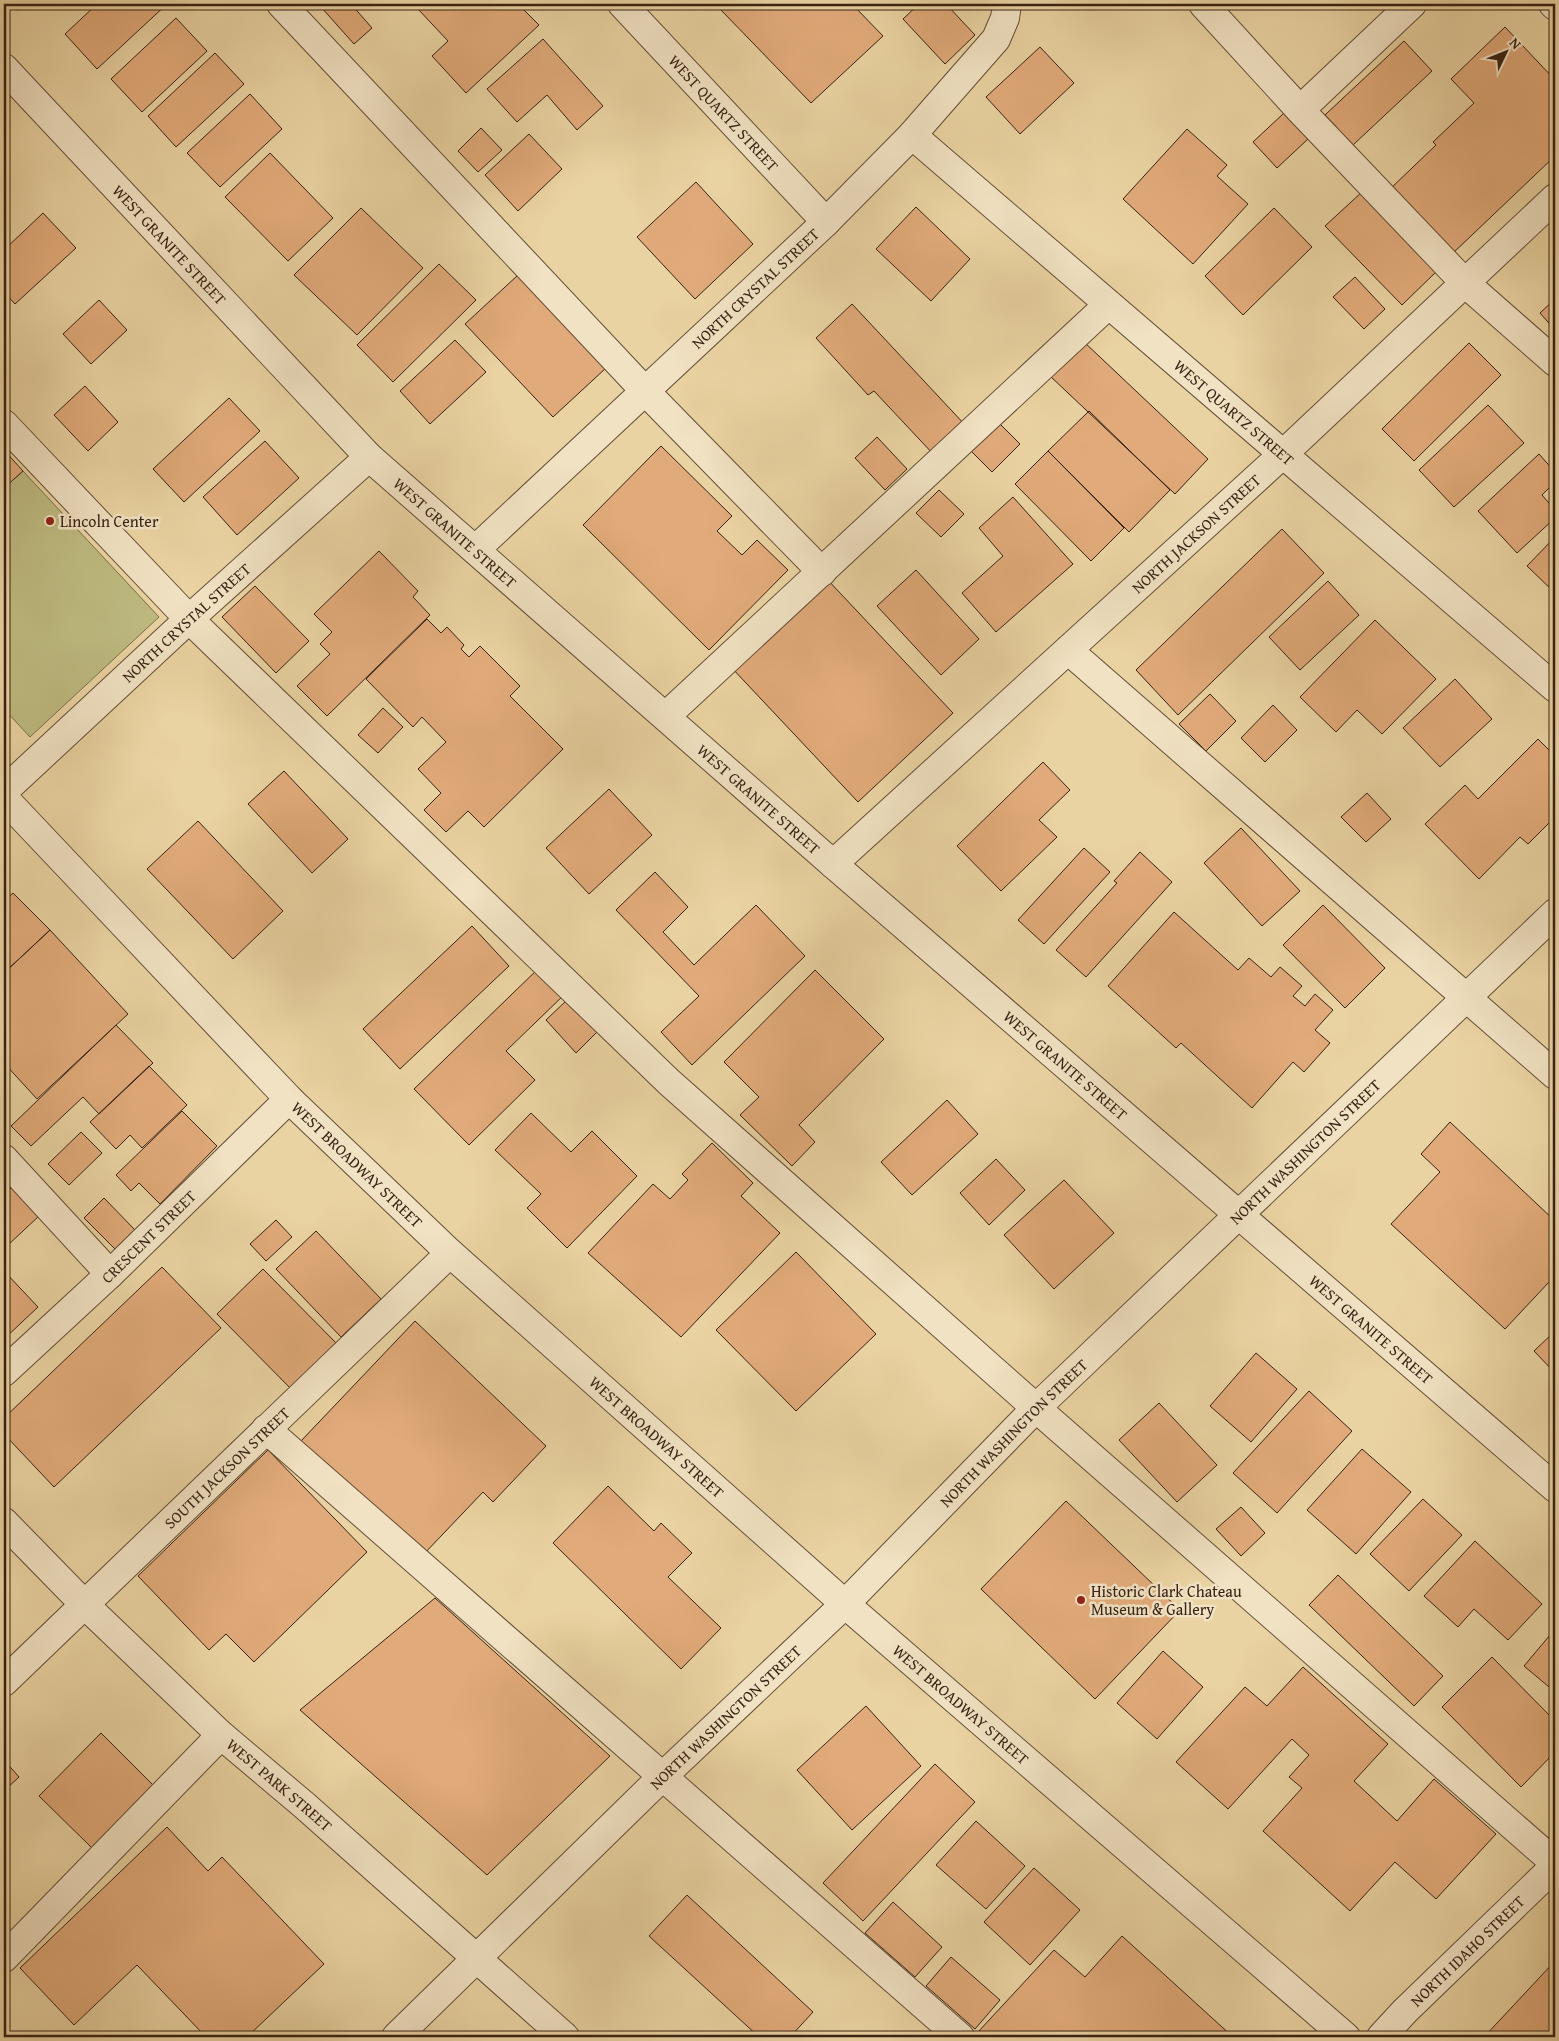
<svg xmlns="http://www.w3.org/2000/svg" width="1559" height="2041" font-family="'Gentium Book Plus',serif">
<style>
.green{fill:#bdba80;stroke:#7a6e4a}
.building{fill:#e1aa7a;stroke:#382214}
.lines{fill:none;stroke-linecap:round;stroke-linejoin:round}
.minor-casing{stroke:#644e38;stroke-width:30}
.minor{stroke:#f1e2c3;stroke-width:28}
.poi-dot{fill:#8f2418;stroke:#f1e2c3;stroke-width:2}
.labels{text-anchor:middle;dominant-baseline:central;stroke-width:5;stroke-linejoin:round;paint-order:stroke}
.street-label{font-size:16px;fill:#382214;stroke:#f1e2c3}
.poi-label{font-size:16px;fill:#382214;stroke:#f1e2c3;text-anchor:start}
</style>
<rect width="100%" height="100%" fill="#ead3a2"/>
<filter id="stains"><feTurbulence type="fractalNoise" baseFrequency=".004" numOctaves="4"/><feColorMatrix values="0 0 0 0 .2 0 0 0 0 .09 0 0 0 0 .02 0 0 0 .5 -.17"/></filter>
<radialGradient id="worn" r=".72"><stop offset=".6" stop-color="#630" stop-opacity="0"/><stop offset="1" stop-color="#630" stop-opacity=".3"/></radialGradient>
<!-- green -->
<path class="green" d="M23,471L159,617L30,737L4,709V488Z"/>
<!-- building -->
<path class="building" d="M97,4H167L97,69L65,34Z
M325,4H351L372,28L354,44L321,7Z
M421,4H518L539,25L466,93L432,56L448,41L417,8Z
M726,4H852L883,36L811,103L720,9Z
M919,4H946L975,35L945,64L903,19Z
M176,18L207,51L142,112L111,79Z
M1505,27L1555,80V156L1451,255L1389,190L1436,145L1433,142L1474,103L1451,79Z
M543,39L603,106L577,130L547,95L517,122L487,89Z
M1404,41L1432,71L1353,145L1325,115Z
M1040,47L1074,83L1020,134L986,97Z
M215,53L244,84L176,147L148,116Z
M250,94L282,129L220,187L187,153Z
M1284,113L1308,139L1277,168L1253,142Z
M481,128L502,150L478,172L458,151Z
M1187,129L1227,165L1217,176L1248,204L1193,264L1123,199Z
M529,134L562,169L518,211L485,175Z
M270,153L333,218L288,261L225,197Z
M696,182L753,244L695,299L637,237Z
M1363,191L1438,270L1402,305L1325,226Z
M916,207L970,259L931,301L876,249Z
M361,208L423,268L357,335L294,275Z
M1274,208L1312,247L1243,315L1205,276Z
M43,213L76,248L15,304L4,292V250Z
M439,264L476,300L393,382L357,345Z
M518,275L606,368L553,417L465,324Z
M1355,277L1385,309L1364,329L1333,297Z
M1555,299V330L1540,313Z
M99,300L127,330L91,364L63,334Z
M852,304L967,427L935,456L874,391L868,395L816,338Z
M455,340L486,372L430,424L400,391Z
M1083,341L1208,459L1175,494L1050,376Z
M1469,343L1501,375L1414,461L1382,429Z
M85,386L118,422L88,451L54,415Z
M229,398L260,431L184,502L153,469Z
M1488,405L1524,443L1454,507L1419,470Z
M1089,411L1170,490L1129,532L1048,451Z
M998,422L1020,444L992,472L970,450Z
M877,437L907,469L885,490L855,458Z
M265,441L299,478L237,535L203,497Z
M661,446L732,516L717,531L742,555L757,540L788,570L709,650L583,525Z
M4,450L23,471L4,488Z
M1048,451L1124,528L1091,561L1015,484Z
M1539,454L1555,472V482L1542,495L1555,510V518L1517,553L1478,511Z
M939,490L964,514L941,537L916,513Z
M1013,497L1073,564L996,632L962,593L1003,556L979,528Z
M1282,529L1324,573L1178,715L1136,670Z
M1555,537V593L1527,566Z
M379,551L418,591L413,597L430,615L327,716L297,686L330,654L320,644L332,632L314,614Z
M916,570L979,639L941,675L877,606Z
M825,577L953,713L858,802L730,666Z
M1328,581L1359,615L1300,670L1269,637Z
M255,586L309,641L276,673L222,617Z
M427,619L441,633L447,627L464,645L461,649L469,657L480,646L520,686L510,696L563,749L484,827L468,811L446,832L424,810L441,793L418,769L446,742L422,717L413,727L366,679Z
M1375,620L1436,679L1382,734L1357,710L1336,732L1300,697Z
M1455,679L1492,719L1440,767L1403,728Z
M1210,694L1236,721L1206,751L1179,724Z
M1273,705L1297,730L1265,762L1241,738Z
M383,708L403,727L378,753L358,735Z
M1538,739L1555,756V817L1528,844L1520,837L1479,879L1425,824L1465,785L1478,799Z
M1043,762L1070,790L1039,820L1057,837L1001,891L957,846Z
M284,771L348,839L312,873L248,804Z
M609,789L652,835L589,894L546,848Z
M1367,793L1391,819L1366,842L1341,817Z
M198,821L283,911L233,959L147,869Z
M1241,828L1300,891L1262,926L1204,863Z
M1084,848L1110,872L1044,944L1018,920Z
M1140,852L1172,882L1086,977L1056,950L1117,883L1114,881Z
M655,872L688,907L663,932L694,965L756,905L805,956L692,1065L661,1032L699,996L616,910Z
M13,893L50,930L4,973V901Z
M1323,905L1385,968L1345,1008L1283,945Z
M1174,912L1238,970L1249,958L1271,977L1280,967L1302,986L1293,996L1305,1006L1315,994L1333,1010L1315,1030L1330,1043L1304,1072L1293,1062L1252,1108L1181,1043L1176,1048L1108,986Z
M472,926L509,966L400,1069L363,1029Z
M50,930L128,1014L37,1099L4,1063V973Z
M541,966L566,993L506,1051L535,1080L469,1145L414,1089Z
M815,970L884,1039L799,1125L815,1142L792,1166L740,1115L759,1097L724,1062Z
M568,999L598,1031L576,1053L546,1020Z
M116,1025L153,1063L99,1114L83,1097L31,1146L11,1126Z
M149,1066L187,1105L142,1148L130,1135L116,1149L90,1122Z
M947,1100L978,1134L912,1195L881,1162Z
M182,1111L217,1146L160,1204L139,1183L131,1191L116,1175Z
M531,1113L571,1152L592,1131L637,1176L567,1248L527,1208L541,1194L495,1150Z
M1450,1122L1555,1221V1286L1550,1281L1505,1329L1391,1224L1440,1172L1421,1154Z
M81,1132L102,1153L69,1185L48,1164Z
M712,1143L753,1183L741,1196L780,1233L681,1337L588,1253L653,1184L670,1199L688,1180L682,1174Z
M996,1159L1025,1190L989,1225L960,1193Z
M1064,1180L1114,1233L1054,1289L1004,1235Z
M13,1186L40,1215L8,1245L4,1241V1195Z
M104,1198L135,1230L115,1249L84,1218Z
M276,1220L292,1237L266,1261L250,1244Z
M316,1231L381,1299L341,1337L276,1269Z
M4,1252L10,1259L4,1266Z
M796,1252L876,1334L796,1411L716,1330Z
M162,1267L221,1328L54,1487L4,1434V1418Z
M263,1269L343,1350L297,1395L217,1314Z
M4,1271L38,1307L4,1339Z
M415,1321L546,1446L493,1502L483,1492L422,1556L300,1442Z
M1555,1331V1373L1534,1351Z
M1256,1353L1297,1389L1251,1442L1210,1406Z
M1309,1391L1352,1431L1277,1513L1233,1473Z
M1159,1403L1217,1465L1177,1502L1119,1440Z
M1362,1449L1411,1492L1356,1554L1307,1510Z
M268,1450L367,1552L254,1662L226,1634L209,1650L138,1576Z
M608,1486L654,1531L661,1523L692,1553L668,1577L721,1628L681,1669L553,1543Z
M1423,1499L1462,1535L1409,1591L1370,1554Z
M1066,1501L1180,1610L1095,1699L981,1589Z
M1241,1507L1265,1533L1241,1556L1216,1529Z
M1475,1541L1542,1604L1508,1640L1474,1609L1458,1627L1424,1596Z
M1338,1575L1443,1676L1414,1706L1309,1605Z
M435,1598L610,1756L487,1875L300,1710Z
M1555,1629V1692L1524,1666Z
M1163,1651L1203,1687L1157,1739L1117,1703Z
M1492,1657L1555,1721V1752L1521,1787L1442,1707Z
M1303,1667L1388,1744L1354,1781L1397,1821L1434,1779L1496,1834L1436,1899L1395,1862L1350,1911L1263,1831L1302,1788L1289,1777L1309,1755L1292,1739L1228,1809L1176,1762L1245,1687L1267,1706Z
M866,1706L921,1766L852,1830L797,1770Z
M101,1733L153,1785L92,1848L39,1796Z
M4,1760L19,1777L4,1791Z
M935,1764L975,1802L863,1921L823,1883Z
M976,1821L1025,1866L986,1909L936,1865Z
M167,1827L208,1871L222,1857L324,1964L247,2037H206L137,1965L74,2025L20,1968Z
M1034,1868L1080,1910L1030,1965L984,1922Z
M687,1895L813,2012L790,2037H759L649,1936Z
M893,1902L942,1947L915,1977L865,1933Z
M1122,1936L1233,2037H983L978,2032L1054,1950L1085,1977Z
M951,1957L1000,2000L975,2029L926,1986Z
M1555,1961V2037H1484Z"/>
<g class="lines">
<defs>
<g id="minor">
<path d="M281,4L645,391L822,572"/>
<path id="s1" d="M622,4L826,222"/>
<path d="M1203,4L1300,110L1465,283L1555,362"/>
<path d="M1553,4L1555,6"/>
<path id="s2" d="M4,68L369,457L833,864L1555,1488"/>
<path d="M1300,110L1412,4"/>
<path id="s3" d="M912,135L1555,688"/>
<path d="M4,424L189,619L669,1082L1036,1408L1555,1863"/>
<path id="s4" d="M476,549L826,222L912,135L996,39L1005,18L1007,4"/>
<path d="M1068,650L1555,1075"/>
<path d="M666,716L1108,305"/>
<path id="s5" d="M4,791L189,619L369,457"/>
<path id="s6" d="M4,798L289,1099L450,1253L845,1604L1346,2037"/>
<path id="s7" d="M833,864L1282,455L1555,198"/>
<path d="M4,1159L110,1274"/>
<path id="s8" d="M4,1372L110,1274L289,1099"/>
<path d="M266,1429L960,2037"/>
<path id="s9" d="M4,1522L85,1605L221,1735L304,1805L565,2037"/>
<path id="s10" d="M4,1682L450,1253"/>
<path d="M4,1958L221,1735"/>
<path id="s11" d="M396,2037L662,1777L845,1604L1036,1408L1555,913"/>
<path id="s12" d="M1381,2037L1405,2011L1555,1866"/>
</g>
</defs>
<!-- minor casing -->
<use href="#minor" class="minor-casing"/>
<!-- minor -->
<use href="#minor" class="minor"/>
</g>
<!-- markers -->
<g class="poi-dot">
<circle cx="50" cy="521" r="5"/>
<circle cx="1081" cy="1600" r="5"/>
</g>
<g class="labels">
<!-- street labels -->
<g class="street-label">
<text stroke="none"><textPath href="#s1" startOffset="149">WEST QUARTZ STREET</textPath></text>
<text stroke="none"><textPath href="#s2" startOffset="242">WEST GRANITE STREET</textPath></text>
<text stroke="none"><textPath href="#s4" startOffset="382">NORTH CRYSTAL STREET</textPath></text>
<text stroke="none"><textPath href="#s3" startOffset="425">WEST QUARTZ STREET</textPath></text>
<text stroke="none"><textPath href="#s2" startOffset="648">WEST GRANITE STREET</textPath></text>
<text stroke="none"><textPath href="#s7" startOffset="491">NORTH JACKSON STREET</textPath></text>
<text stroke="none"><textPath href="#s5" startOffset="248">NORTH CRYSTAL STREET</textPath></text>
<text stroke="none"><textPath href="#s2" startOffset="1052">WEST GRANITE STREET</textPath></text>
<text stroke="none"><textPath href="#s2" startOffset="1458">WEST GRANITE STREET</textPath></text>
<text stroke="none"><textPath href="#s11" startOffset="1269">NORTH WASHINGTON STREET</textPath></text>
<text stroke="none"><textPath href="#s6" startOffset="509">WEST BROADWAY STREET</textPath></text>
<text stroke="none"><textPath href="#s8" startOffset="198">CRESCENT STREET</textPath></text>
<text stroke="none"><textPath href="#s2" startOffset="1862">WEST GRANITE STREET</textPath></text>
<text stroke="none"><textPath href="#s11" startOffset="864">NORTH WASHINGTON STREET</textPath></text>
<text stroke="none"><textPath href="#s6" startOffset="914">WEST BROADWAY STREET</textPath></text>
<text stroke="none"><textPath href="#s10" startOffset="309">SOUTH JACKSON STREET</textPath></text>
<text stroke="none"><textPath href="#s6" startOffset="1319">WEST BROADWAY STREET</textPath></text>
<text stroke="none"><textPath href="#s11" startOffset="459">NORTH WASHINGTON STREET</textPath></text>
<text stroke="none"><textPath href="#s9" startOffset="381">WEST PARK STREET</textPath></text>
<text stroke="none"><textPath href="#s12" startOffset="122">NORTH IDAHO STREET</textPath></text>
</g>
<!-- poi labels -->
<g class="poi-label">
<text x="60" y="521">Lincoln Center</text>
<text x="1091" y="1591">Historic Clark Chateau<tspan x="1091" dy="18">Museum &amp; Gallery</tspan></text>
</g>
</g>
<!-- margin -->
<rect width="1559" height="2041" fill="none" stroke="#ead3a2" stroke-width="20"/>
<rect x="5" y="5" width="1549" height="2031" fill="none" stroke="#382214" stroke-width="2.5"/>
<rect x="10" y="10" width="1539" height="2021" fill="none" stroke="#382214"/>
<!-- north arrow -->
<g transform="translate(1506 52) rotate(47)" stroke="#f1e2c3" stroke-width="4" paint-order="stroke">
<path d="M0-4L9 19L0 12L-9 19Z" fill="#382214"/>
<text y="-8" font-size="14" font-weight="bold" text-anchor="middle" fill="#382214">N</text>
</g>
<rect width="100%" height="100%" filter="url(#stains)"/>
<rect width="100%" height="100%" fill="url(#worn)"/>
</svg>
